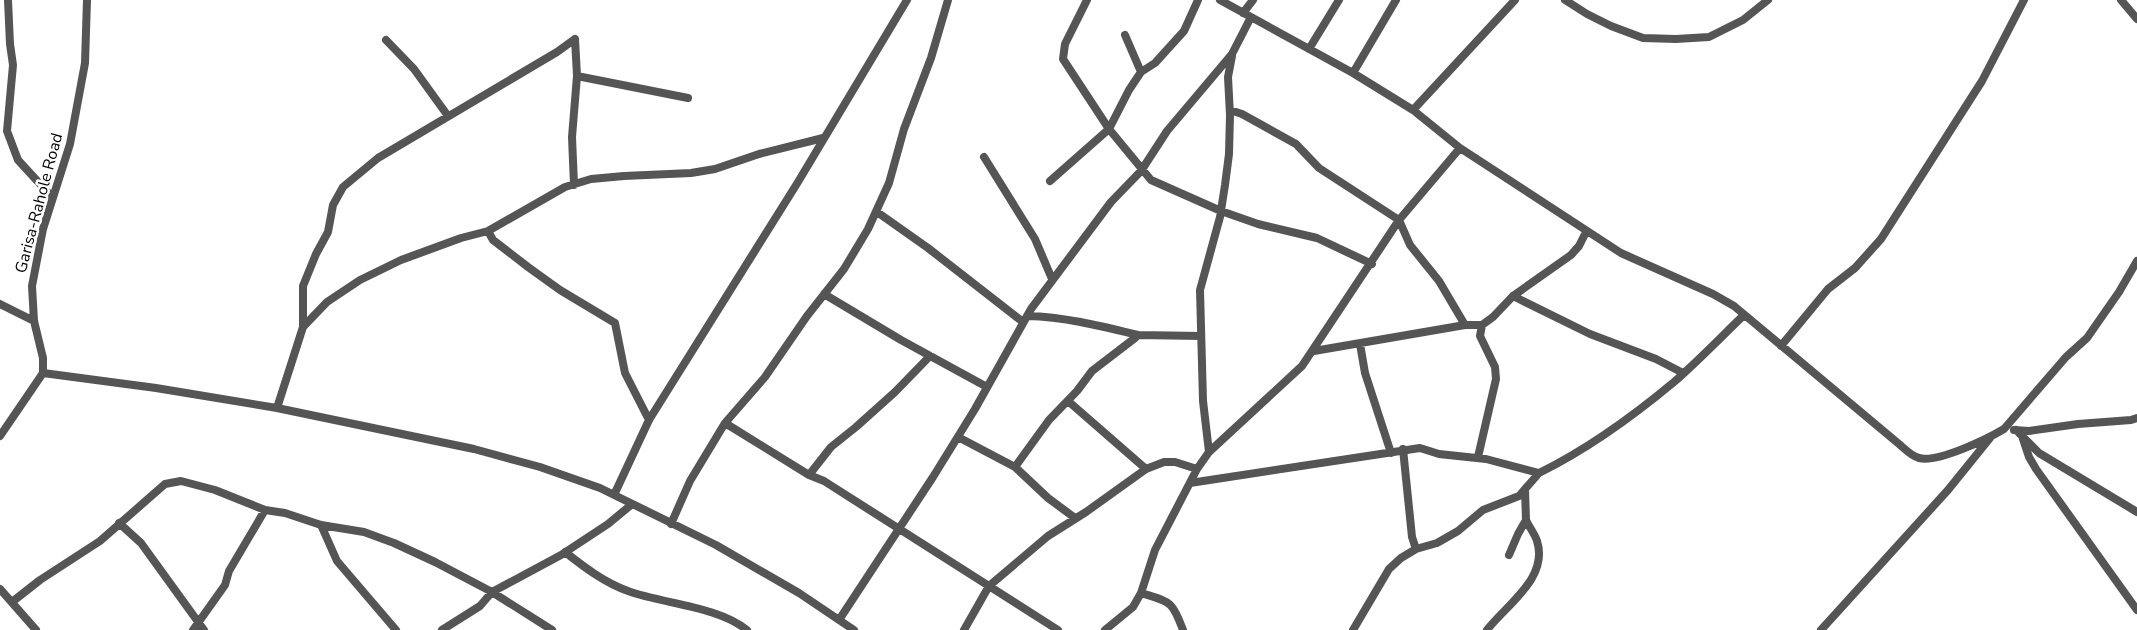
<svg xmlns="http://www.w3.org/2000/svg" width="2137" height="630" font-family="'Nunito Sans',sans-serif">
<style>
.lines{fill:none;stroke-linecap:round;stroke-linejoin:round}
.street{stroke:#555;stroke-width:8}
.labels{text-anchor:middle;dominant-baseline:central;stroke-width:5;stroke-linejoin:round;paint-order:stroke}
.street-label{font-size:16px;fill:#000;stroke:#fff}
</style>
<rect width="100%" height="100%" fill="#fff"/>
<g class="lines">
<!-- street -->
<path class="street" d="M8,0L10,44L13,65L7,131L18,160L52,197
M1087,0L1065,44L1063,59L1109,129L1151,180L1221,211L1258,224L1317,238L1372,264
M1220,0L1353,73L1413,110L1460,148L1621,253L1713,294L1734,306L1899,444C1905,449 1911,456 1919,458C1938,463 1987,439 2004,429L2066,357L2087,338L2119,292L2137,261
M1565,0L1587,14L1611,26L1643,38L1676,39L1709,37L1743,20L1768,0
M2121,0L2137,19
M1243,13L1253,0
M1125,35L1141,72
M386,40L414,69L448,116
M1309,49L1339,0
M1353,73L1396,0
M577,76L688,98
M1230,110L1242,114L1296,144L1319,168L1399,220L1410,245L1439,281L1465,325
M1413,110L1515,0
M984,157L1035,239L1052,279
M1050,181L1109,129L1129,90L1141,72L1155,63L1184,31L1198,0
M574,185L572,137L577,76L575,39
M877,212L928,248L1023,322
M488,231L493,240L528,267L560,290L615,323L625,373L649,420
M824,294L901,340L987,387
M1513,296L1590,334L1656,359L1683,373
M0,304L34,321
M1027,316C1066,317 1101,326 1138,335
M303,327L327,302L360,280L401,260L461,238L488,231L565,187L591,179L624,176L691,173L715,169L759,154L823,138
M1360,344L1365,373L1391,453
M1781,346L1828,289L1855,268L1881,239L1982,81L2024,0
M1314,351L1465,325H1482L1493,317L1513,296L1571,255L1579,246L1586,232
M43,373L156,388L277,408L474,449L540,467L600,488L716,545L799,593L854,630
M1068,401L1146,469
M277,408L303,327V286L316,254L328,232L333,205L343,187L378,158L557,52L575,39
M725,423L809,475L824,481L1058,630
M2014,430L2029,431L2078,424L2131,420L2137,418
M2016,430L2039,453L2137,512
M0,436L43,373V358L34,321L32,286L43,229L70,144L85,63L87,0
M958,437L1015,467L1048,498L1075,518
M2023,439L2029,457L2036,469L2137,610
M1403,449L1412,537L1416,549L1437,543L1458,531L1483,510L1519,496L1539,473
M1209,452L1203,401L1200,290L1220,217L1225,185L1229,154L1230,115L1228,77L1232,56
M1478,457L1496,379L1495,367L1480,336L1482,325
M1015,467L1049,420L1077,391L1092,371L1135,338L1138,335L1201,336
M809,475L831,447L856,427L895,392L930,356
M1190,483L1420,448L1439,454L1486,459L1539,473C1588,449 1632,417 1674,382C1698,361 1721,337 1744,315
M614,495L649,420L798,182L907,0
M119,523L141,543L204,630
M671,524L690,481L725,423L765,377L807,316L844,269L868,229L889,183L904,129L931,58L948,0
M321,525L337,561L396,630
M565,552C584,567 605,583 628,591C664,604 717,606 747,630
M1509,555L1518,534L1526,520L1525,490
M0,589L36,630
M1141,593C1170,602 1172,600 1183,630
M12,602L40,580L100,541L165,484L181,481L215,490L265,510L285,513L321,525L364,532L394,543L435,562L492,592L552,630
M839,620L933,477L975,409L1031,309L1111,202L1141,171L1167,131L1232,54L1251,17
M193,630L225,585L229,571L265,510
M442,630L480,606L492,592L561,555L608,524L631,505
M964,630L989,586L1048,536L1086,512L1146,469L1164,462H1175L1197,469
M1105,630L1133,607L1141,593L1155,550L1197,469L1209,452L1302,366L1399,220L1460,148
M1353,630L1389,569L1401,558L1416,549
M1487,630C1506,605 1549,578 1537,541C1535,534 1529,527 1526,520
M1821,630L1948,490L1990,438"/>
</g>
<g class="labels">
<!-- street labels -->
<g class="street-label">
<text transform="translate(39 203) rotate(-75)">Garisa-Rahole Road</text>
</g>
</g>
</svg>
